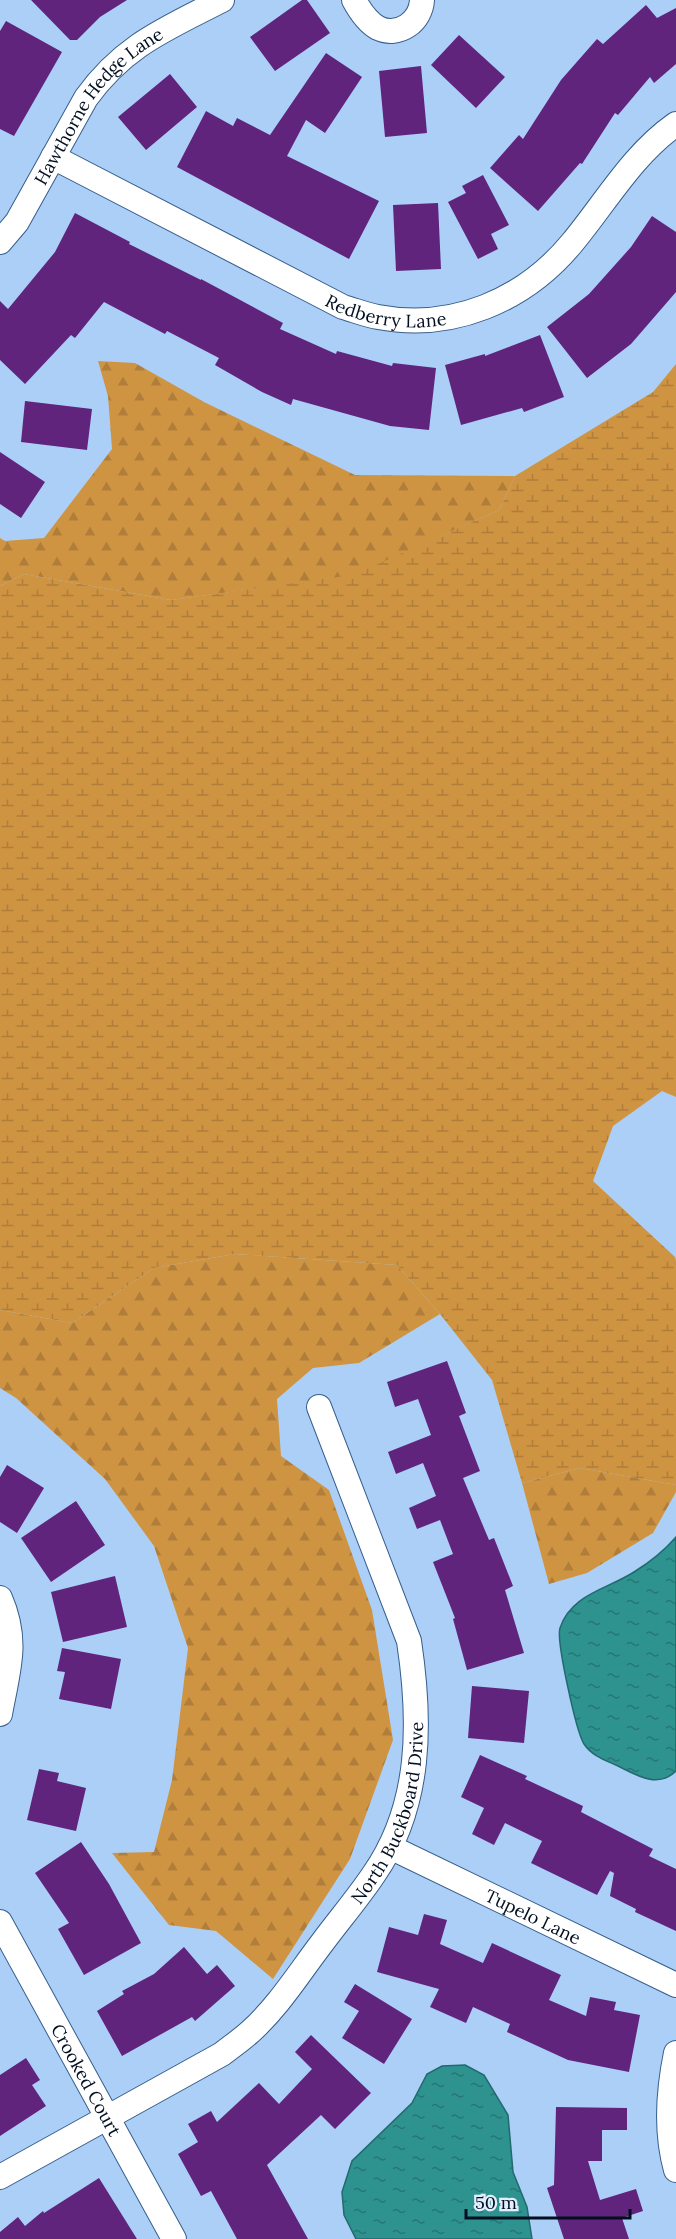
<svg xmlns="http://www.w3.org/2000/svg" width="676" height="2239" font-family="Lora,serif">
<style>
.forest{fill:url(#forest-firs)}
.wetland{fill:url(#wetland-marsh)}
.water{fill:url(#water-ripples);stroke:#216b6e;stroke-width:1.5}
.building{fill:#60247d}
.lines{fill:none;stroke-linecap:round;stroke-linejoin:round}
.minor-casing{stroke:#365e8a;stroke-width:26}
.minor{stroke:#fff;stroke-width:24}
.labels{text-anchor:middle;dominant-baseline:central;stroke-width:6;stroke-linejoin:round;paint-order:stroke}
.street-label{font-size:18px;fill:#020f21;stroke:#e1eefe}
</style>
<defs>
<pattern id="forest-firs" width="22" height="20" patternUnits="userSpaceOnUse" patternTransform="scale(1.5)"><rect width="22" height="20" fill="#cf9442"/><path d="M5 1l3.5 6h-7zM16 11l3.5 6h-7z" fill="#b07e3a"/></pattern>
<pattern id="wetland-marsh" width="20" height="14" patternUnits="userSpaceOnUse" patternTransform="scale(1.5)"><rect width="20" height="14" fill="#cf9442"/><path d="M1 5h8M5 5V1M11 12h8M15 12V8" fill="none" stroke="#b07e3a"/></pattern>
<pattern id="water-ripples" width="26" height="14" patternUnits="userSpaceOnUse" patternTransform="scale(1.5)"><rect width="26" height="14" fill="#2e928f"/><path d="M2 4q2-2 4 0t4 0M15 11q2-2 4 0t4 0" fill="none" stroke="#257674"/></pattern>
</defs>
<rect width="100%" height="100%" fill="#accff8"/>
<!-- forest -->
<path class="forest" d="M98,361L135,363L204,402L355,475L515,476L499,510L353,576L171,600L24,574L0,586V538L5,541L44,538L112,449L108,396Z
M235,1254L397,1265L440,1314L359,1363L313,1368L277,1399L281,1456L329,1490L372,1610L393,1740L350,1859L273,1979L216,1931L169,1925L112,1853L154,1852L172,1780L188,1648L154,1546L105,1479L16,1398L0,1388V1310L72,1323L154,1268Z
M580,1468L676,1485V1492L653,1533L587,1573L549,1584L522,1483Z"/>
<!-- wetland -->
<path class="wetland" d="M676,364V1097L662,1091L613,1126L593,1181L675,1257L676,1261V1485L580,1468L522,1483L492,1380L440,1314L397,1265L235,1254L154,1268L72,1323L0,1310V586L24,574L171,600L353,575L499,510L515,476L653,392Z"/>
<!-- water -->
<path class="water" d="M676,1537V1771C658,1789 636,1775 618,1766C605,1760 592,1756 584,1744C576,1731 556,1640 560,1628C571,1594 608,1589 634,1572C650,1562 664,1551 676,1537Z
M465,2065L484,2075L508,2115L513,2172L527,2207L532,2239H356L344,2215L342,2192L352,2161L412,2103L427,2074L442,2066Z"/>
<!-- building -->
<path class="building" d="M31,0H127L100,17L77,40H70Z
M302,0H307L330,33L275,71L250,37Z
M646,5L657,18L676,8V64L654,83L650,77L618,115L615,113L582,164L580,163L538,211L490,168L519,135L523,139L561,80L597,39L603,44Z
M6,21L62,52L14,136L0,129V31Z
M459,35L505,77L476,108L431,65Z
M326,53L362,77L325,133L306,120L287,156L379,201L349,259L177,167L206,111L233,126L237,118L270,135Z
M421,66L427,133L385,137L379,71Z
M170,74L197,107L146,150L118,117Z
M483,175L509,225L491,234L498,249L478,259L448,202L466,193L462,186Z
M438,203L441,269L396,271L393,205Z
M75,213L130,242L129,244L201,280V279L283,323L280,329L336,354L337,351L392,366L393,363L436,368L429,430L390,426L293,399L291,405L262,392L215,365L219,358L167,331L165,334L104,302L75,338L71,335L25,384L0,360V301L8,309L55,252Z
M652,216L676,232V292L631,344L587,378L547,327L589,294L631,247Z
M540,335L564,397L524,412L522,408L461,425L445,365L485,354V356Z
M25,401L92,409L87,450L21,442Z
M0,452L45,482L21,518L0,504Z
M447,1361L466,1413L459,1416L480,1471L463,1478L489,1540L494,1538L513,1586L505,1590L524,1653L467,1670L453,1619L455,1618L433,1562L453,1554L440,1520L417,1529L409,1508L436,1496L423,1463L396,1474L388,1452L431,1435L418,1399L395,1407L387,1382Z
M7,1465L44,1488L17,1533L0,1522V1477Z
M76,1501L105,1545L51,1582L21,1538Z
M115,1576L127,1627L63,1642L51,1592Z
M62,1648L121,1659L111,1709L59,1699L65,1672L57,1671Z
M472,1686L529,1691L524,1743L468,1738Z
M480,1755L527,1776L525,1779L583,1806L581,1812L653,1849L649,1856L676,1869V1931L635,1912L636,1909L610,1896L614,1873L610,1871L597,1895L531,1863L542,1841L505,1823L494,1845L472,1834L484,1808L461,1797Z
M39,1769L59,1773L57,1781L86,1788L76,1831L27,1820Z
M81,1842L109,1884L141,1943L84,1975L58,1929L69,1923L35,1873Z
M424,1914L447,1920L440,1944L483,1963L492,1943L561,1975L549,2000L586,2016L590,1997L616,2002L614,2010L640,2015L629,2072L568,2060L507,2032L510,2024L473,2007L466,2023L430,2007L439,1989L377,1972L389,1927L418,1935Z
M184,1947L207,1974L217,1965L235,1986L195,2021L192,2017L122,2056L97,2011L124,1994L122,1991L154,1974Z
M355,1984L412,2019L384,2064L342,2038L359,2011L344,2002Z
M311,2035L371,2093L335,2129L321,2115L267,2165L308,2239H237L211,2191L201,2196L178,2154L198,2142L188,2124L211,2111L217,2122L259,2083L279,2104L312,2069L295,2052Z
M26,2058L40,2080L32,2085L46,2106L0,2136V2075Z
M556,2107L627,2108V2130H602V2161H588L600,2200L636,2189L643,2211L622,2218L629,2239H564L547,2188L554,2185Z
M99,2178L137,2239H0V2232L18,2217L25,2226L43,2211L44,2213Z"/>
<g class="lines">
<defs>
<g id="minor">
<path d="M354,0C360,11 367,22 378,28C399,38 421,21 422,0"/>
<path id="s1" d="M53,157L343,307C354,310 366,315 378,317C452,331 524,301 572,243C606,202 632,155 676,124"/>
<path id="s2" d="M0,242L17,222L86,98C124,45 166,29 222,0"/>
<path d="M0,1598C19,1641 8,1670 0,1714"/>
<path id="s3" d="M390,1847L676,1985"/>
<path id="s4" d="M0,1922L174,2239"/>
<path d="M676,2053C668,2092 665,2131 676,2170"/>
<path id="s5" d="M0,2177L222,2054C231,2047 241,2040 250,2032C278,2007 299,1973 322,1943C339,1920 358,1898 374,1874C422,1805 421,1721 409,1641L319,1407"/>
</g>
</defs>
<!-- minor casing -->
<use href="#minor" class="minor-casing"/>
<!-- minor -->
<use href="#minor" class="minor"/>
</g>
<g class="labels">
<!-- street labels -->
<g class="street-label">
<text stroke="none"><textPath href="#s2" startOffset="170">Hawthorne Hedge Lane</textPath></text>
<text stroke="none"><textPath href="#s1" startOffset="370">Redberry Lane</textPath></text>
<text stroke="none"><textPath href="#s5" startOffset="554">North Buckboard Drive</textPath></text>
<text stroke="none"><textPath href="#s3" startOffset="159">Tupelo Lane</textPath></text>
<text stroke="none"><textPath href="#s4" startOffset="180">Crooked Court</textPath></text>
</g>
</g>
<!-- scale -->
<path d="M466 2209v9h164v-9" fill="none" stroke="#020f21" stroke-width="3"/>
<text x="475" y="2209" font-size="18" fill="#020f21" stroke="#e1eefe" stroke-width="4.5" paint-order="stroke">50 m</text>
</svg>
